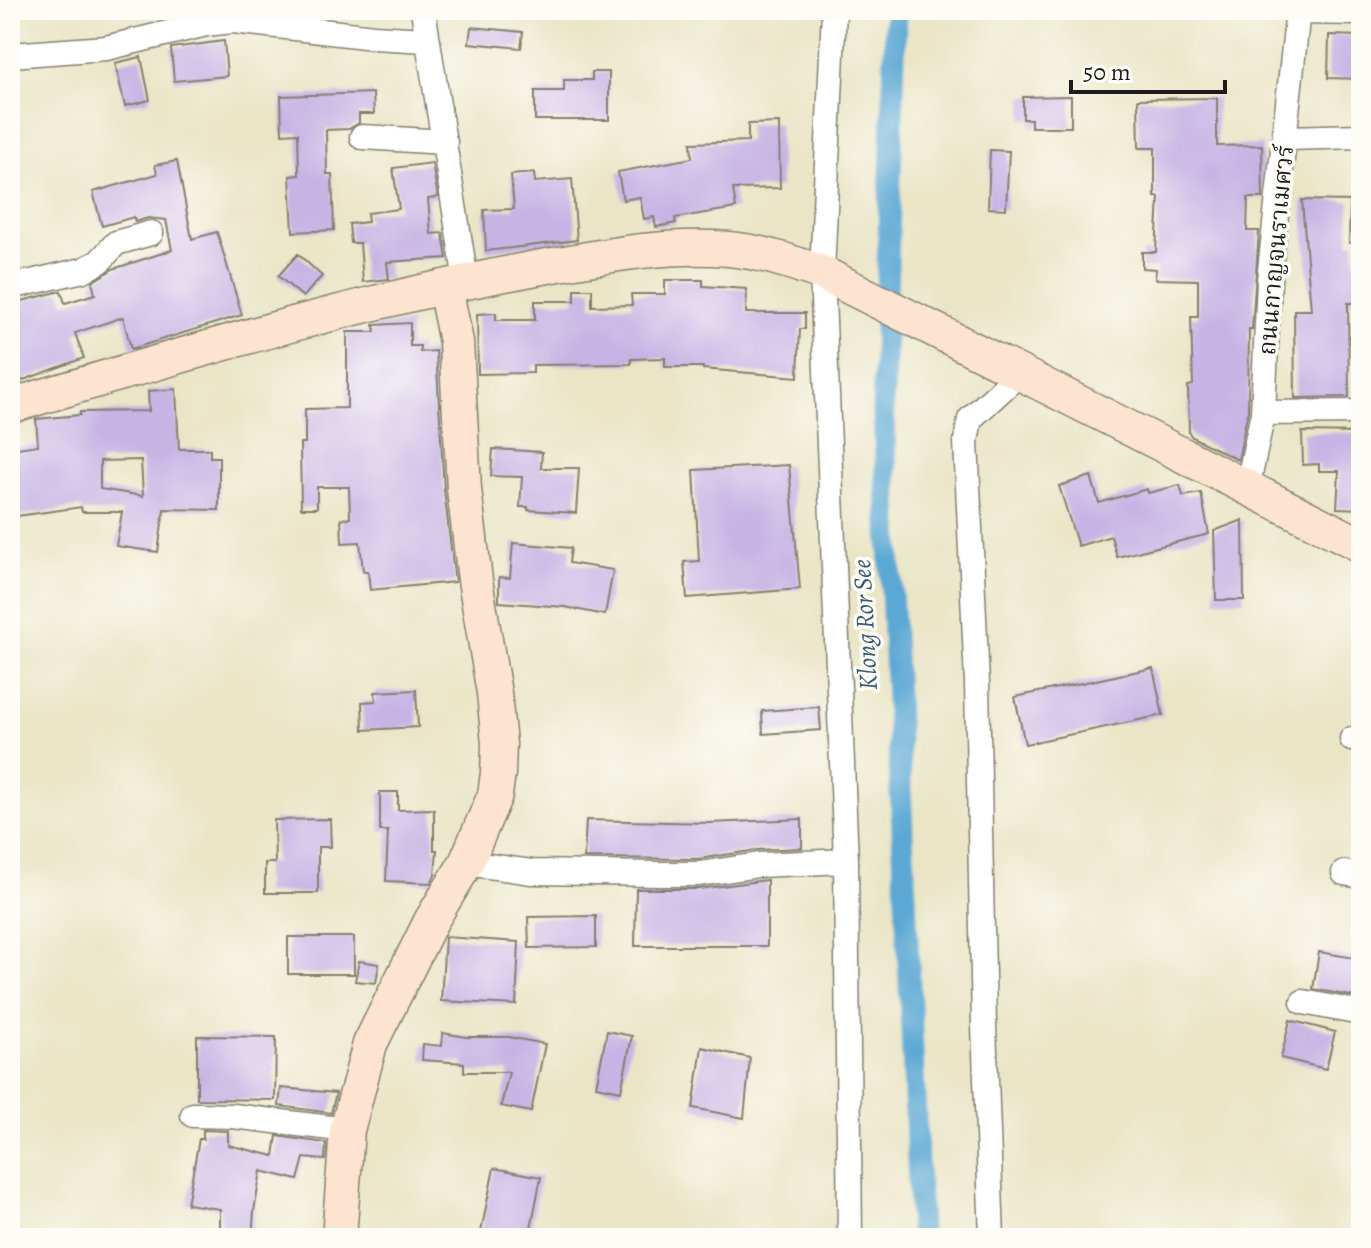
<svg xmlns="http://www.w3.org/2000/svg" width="1371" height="1248" font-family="Alegreya,'Noto Serif Thai',serif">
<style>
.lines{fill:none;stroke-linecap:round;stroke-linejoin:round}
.canal{stroke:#5ca8d4;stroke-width:22}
.building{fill:#c6b4e4;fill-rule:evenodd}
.street-casing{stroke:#838071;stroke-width:27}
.secondary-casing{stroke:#838071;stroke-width:37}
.street{stroke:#fff;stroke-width:24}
.secondary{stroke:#fde4d0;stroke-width:34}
.labels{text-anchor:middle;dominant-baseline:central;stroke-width:7;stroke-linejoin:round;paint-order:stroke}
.street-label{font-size:24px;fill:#1c1c1c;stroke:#fdfcf7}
.water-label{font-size:26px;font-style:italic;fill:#395b6f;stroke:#fdfcf7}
</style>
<rect width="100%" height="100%" fill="#fdfcf7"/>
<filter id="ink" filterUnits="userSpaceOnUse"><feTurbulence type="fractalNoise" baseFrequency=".0125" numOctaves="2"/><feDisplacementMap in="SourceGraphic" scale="16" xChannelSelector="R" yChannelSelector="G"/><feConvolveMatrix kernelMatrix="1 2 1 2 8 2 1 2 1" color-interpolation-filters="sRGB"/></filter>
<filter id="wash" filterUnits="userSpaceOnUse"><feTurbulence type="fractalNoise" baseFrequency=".006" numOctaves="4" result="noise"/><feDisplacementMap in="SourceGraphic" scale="32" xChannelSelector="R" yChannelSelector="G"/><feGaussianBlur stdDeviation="1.8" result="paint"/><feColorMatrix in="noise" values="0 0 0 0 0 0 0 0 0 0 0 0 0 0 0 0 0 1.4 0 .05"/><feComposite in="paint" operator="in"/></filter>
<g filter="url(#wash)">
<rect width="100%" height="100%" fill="#eae5c6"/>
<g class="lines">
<!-- canal -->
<path class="canal" d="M896,10L883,402L921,1238"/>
</g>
<g id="blocks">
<!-- building -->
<path class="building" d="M471,27L523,32L521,48L469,43Z
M1329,35L1361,36V79L1328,78Z
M224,41L227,76L174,81L171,48Z
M141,57L150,100L125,106L115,63Z
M592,72H609V120H535V91H564V80H592Z
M373,93L374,114H359V123L349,129L326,130L327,174H332L334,230L293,232L290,176L299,175L298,133L282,134L281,96Z
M1071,96V127H1031V119H1023V97Z
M1217,98V146L1262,145L1263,198H1248L1247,231H1259L1252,329H1249L1248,411L1238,460L1192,437L1189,433L1188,386L1193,385L1191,317H1198V280L1155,279L1156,269L1142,268V252H1156L1159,197H1155V148H1139L1138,99Z
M779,123L780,188L733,189L736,208L675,218L676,223L656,227L654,217L644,219L640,197L623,200L618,172L692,158L691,143L748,141V124Z
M990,150L1009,151L1006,209L988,208Z
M177,161L192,239L217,232L242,315L131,349L123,317L75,333L84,358L10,385V304L61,291L65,303L95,294L92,282L113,269L172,250L166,220L148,218L135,222L134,217L102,226L93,192L157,174L155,165Z
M432,163L438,197L428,199L431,234L443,233L447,258L387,262L389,279L363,282L360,243H351L349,224L368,222L367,213L399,209L393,168Z
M534,173L535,182L572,179L577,240L486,251L484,210L514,209L511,175Z
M1302,200L1350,201L1349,243L1354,242L1358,303H1348L1349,397L1295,398L1294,310H1311Z
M298,254L322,276L303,297L278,276Z
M665,280H703V286L747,289L746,313H805V329H800L798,377L703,369V367H665V358L631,359V364L533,365V373L478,374L477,314L496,313V320H535V301H575V289H592V306L632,305L631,294H665Z
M410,323V346H420V352L436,351L444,490L455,582L370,590L368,571H363L360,542L342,543L341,519L350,518L349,487H317V508H301L300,443H305V409L347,408V332H375L374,325Z
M176,389L179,449H210V457H219V510L164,509L158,552L116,546L122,512H82L81,507L10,517V449L38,445L36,419L80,415V412L149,411L148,391ZM141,460L143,496L100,489V461Z
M1302,432L1361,433V509L1337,508L1339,471H1319V464L1303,465Z
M493,449L542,452L541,468H579L576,513L528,510V507H520L522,477L491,476Z
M789,465L800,589L687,598L684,562L699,561L694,470Z
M1091,476L1099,503L1147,489L1148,493L1180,485L1183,496L1201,493L1209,534L1117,557L1111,536L1078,546L1059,486Z
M1243,520L1244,600H1216L1214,531Z
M513,543L571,548L569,563L613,570L605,615L565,607L499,602V577L510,578Z
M1153,668L1163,715L1025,744L1015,697Z
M416,690L418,727L363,730L362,702L376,701L375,692Z
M819,707L821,730L763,734L762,711Z
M380,792H398V810L434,809V850H437L435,875L431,883L386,881L388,831H380Z
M330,819L331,847H318V893H265V863H275L274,820Z
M802,819V848L757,850L698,859L584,858L586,820L710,823Z
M767,880V946H635L636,889H699Z
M596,916V947L529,948L528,917Z
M288,937H354V974H288Z
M445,937L519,942L516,1005L441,1001Z
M1319,952L1361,959V998L1313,989Z
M359,961L379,964L376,983L355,981Z
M1290,1020L1335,1032L1326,1069L1281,1058Z
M607,1031L632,1036L621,1091L596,1086Z
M443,1033L466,1037H509L545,1044L531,1112L501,1106L509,1072H464V1063L422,1060L423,1044L442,1046Z
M197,1036L276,1037L275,1100L197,1099Z
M702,1047L750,1058L744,1118L693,1108Z
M281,1088L336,1093L331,1113L279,1106Z
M203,1130L228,1131V1145L274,1156L277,1136L326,1143L325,1160L304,1158L298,1180L261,1171L254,1211L252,1238H220V1209L187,1204L199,1139H203Z
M494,1168L541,1177L529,1238H512L481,1232Z"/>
</g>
</g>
<g filter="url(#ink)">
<use href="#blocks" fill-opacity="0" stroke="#838071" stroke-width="2"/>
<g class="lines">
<defs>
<path id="street" d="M423,10L466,281
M834,10L822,273L846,861L850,1238
M1298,12L1361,13
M10,55L106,48L206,24L233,21L374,37L426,40
M362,137L445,142
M1286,138L1361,136
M10,287L83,270L99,262L116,243L151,233
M1263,413L1361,412
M1247,489L1263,413L1269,280L1298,10
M1352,739L1361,740
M466,863L532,872L659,874H699L759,865L846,861
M1344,873L1361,876
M1303,1002L1361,1013
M193,1115L233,1116L347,1130
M992,1238L984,1026L977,683L966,441L970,419L1020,373"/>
<path id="secondary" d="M10,406C182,355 354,302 531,269C595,258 663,243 729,249C762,252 791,262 822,273L1361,545
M339,1238L347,1130L370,1044L431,921L466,863L495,795L498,773L499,744L494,693L475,580L464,489L456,342L445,287"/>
</defs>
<!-- street casing -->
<use href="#street" class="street-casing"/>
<!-- secondary casing -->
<use href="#secondary" class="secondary-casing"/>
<!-- street -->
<use href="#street" class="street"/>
<!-- secondary -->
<use href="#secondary" class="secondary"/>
</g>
</g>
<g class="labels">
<!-- street labels -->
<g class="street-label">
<text transform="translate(1276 250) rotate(-85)">ถนนกาญจนราเมศวร์</text>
</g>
<!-- water labels -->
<g class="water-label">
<text transform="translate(865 625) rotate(-93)">Klong Ror See</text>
</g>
</g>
<!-- margin -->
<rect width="1371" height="1248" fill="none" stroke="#fdfcf7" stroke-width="40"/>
<!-- scale -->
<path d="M1071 80v12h154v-12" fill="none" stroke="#1c1c1c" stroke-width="4"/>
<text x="1083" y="80" font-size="24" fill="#1c1c1c" stroke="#fdfcf7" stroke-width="6" paint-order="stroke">50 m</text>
</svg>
